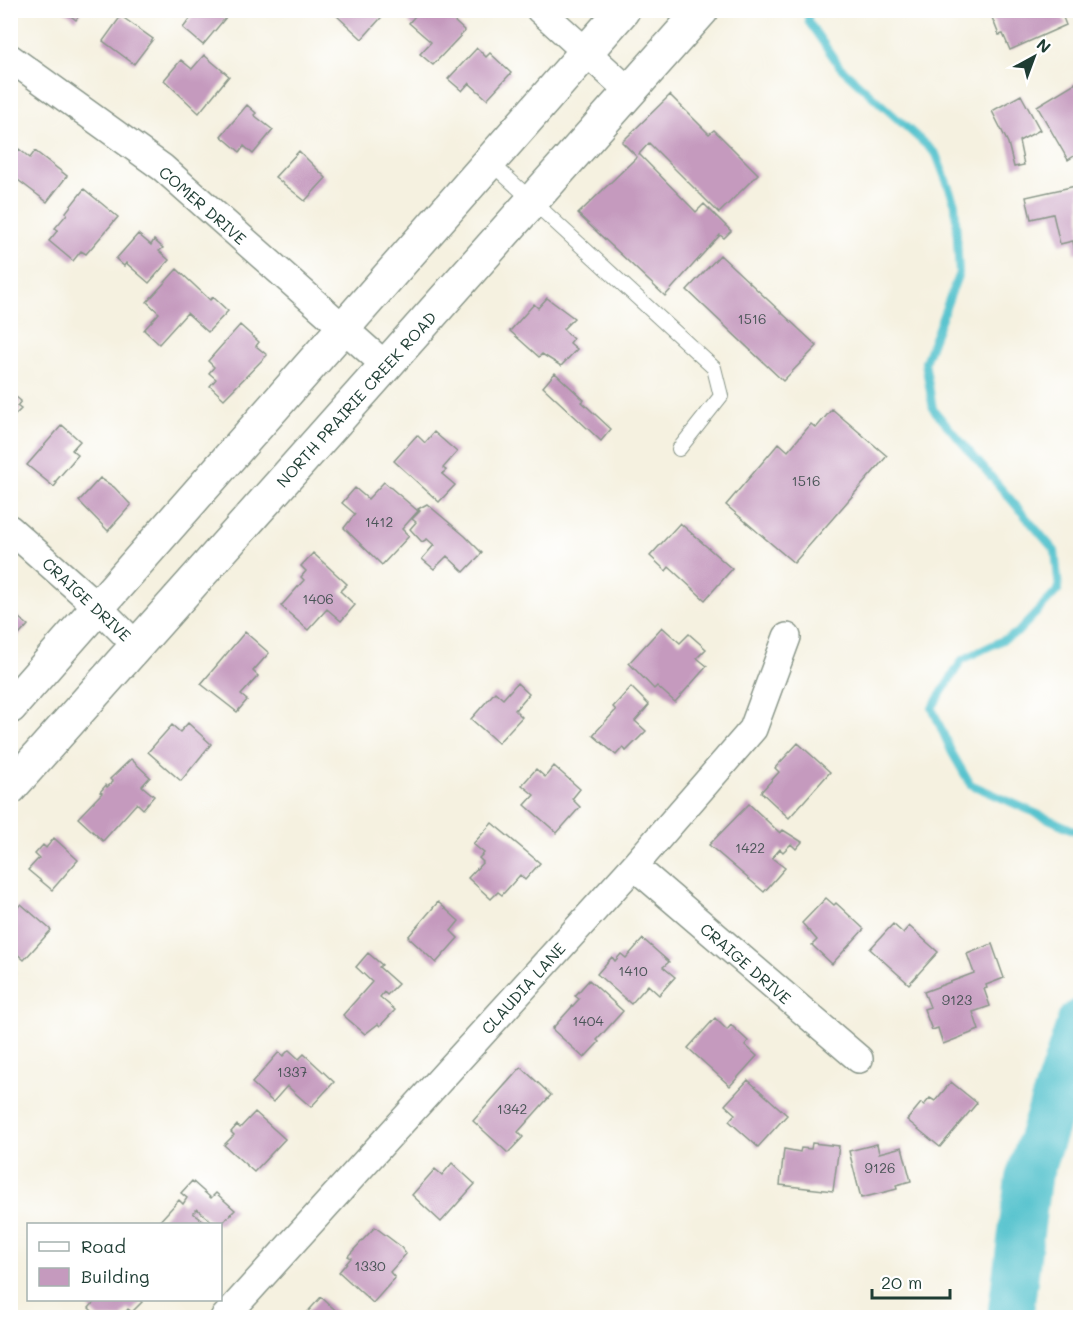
<svg xmlns="http://www.w3.org/2000/svg" width="1091" height="1328" font-family="Mali,sans-serif">
<style>
.lines{fill:none;stroke-linecap:round;stroke-linejoin:round}
.stream{stroke:#56c3ce;stroke-width:8}
.river{stroke:#56c3ce;stroke-width:46}
.building{fill:#c59abe}
.lane-casing{stroke:#8a978a;stroke-width:16}
.street-casing{stroke:#8a978a;stroke-width:30}
.secondary-casing{stroke:#8a978a;stroke-width:36}
.lane{stroke:#fff;stroke-width:14}
.street{stroke:#fff;stroke-width:27}
.secondary{stroke:#fff;stroke-width:33}
.labels{text-anchor:middle;dominant-baseline:central;stroke-width:4.5;stroke-linejoin:round;paint-order:stroke}
.number-label{font-size:14px;fill:#485456}
.street-label{font-size:16px;fill:#1f3d34;stroke:#fff}
</style>
<rect width="100%" height="100%" fill="#fff"/>
<filter id="ink" filterUnits="userSpaceOnUse"><feTurbulence type="fractalNoise" baseFrequency=".0167" numOctaves="2"/><feDisplacementMap in="SourceGraphic" scale="12" xChannelSelector="R" yChannelSelector="G"/><feConvolveMatrix kernelMatrix="1 2 1 2 8 2 1 2 1" color-interpolation-filters="sRGB"/></filter>
<filter id="wash" filterUnits="userSpaceOnUse"><feTurbulence type="fractalNoise" baseFrequency=".008" numOctaves="4" result="noise"/><feDisplacementMap in="SourceGraphic" scale="24" xChannelSelector="R" yChannelSelector="G"/><feGaussianBlur stdDeviation="1.35" result="paint"/><feColorMatrix in="noise" values="0 0 0 0 0 0 0 0 0 0 0 0 0 0 0 0 0 1.4 0 .05"/><feComposite in="paint" operator="in"/></filter>
<g filter="url(#wash)">
<rect width="100%" height="100%" fill="#f5f1e0"/>
<g class="lines">
<!-- stream -->
<path class="stream" d="M808,10V21L840,67L936,154L955,204L959,273L925,362L933,409L1055,551L1059,589L1017,633L962,660L932,708L951,751L970,784L1080,833"/>
<!-- river -->
<path class="river" d="M1010,1318L1028,1179L1080,1022"/>
</g>
<g id="blocks">
<!-- building -->
<path class="building" d="M63,10H83L76,20Z
M197,10H232L203,45L183,28Z
M341,10H388L362,39L337,16Z
M420,10H442L465,31L433,65L420,54L431,42L409,23Z
M989,10H1060L1066,25L1010,50L1003,34L999,35Z
M121,16L153,39L134,64L103,41Z
M477,48L486,57L490,53L511,73L487,99L469,83L462,91L448,79Z
M204,55L229,76L199,113L164,80L181,60L192,69Z
M1080,80V152L1068,160L1037,106Z
M670,95L709,134L714,130L758,174L719,213L649,143L639,154L696,212L704,204L731,231L724,238L720,235L665,296L578,214L637,157L622,142Z
M1021,95L1040,130L1019,141L1024,165L1014,167L1008,143L992,111Z
M247,105L256,113L254,115L273,130L253,154L244,146L240,152L221,136Z
M19,149L30,158L35,151L67,176L47,202L10,174V160Z
M299,151L326,178L305,201L275,177Z
M1080,185V252L1075,253L1073,241L1060,244L1053,214L1031,219L1026,197Z
M84,189L118,217L86,254L81,251L73,261L49,241L58,230L55,228L67,214L66,212Z
M138,234L151,245L154,240L163,248L159,251L169,260L149,283L126,263L124,266L116,259Z
M720,255L817,346L783,381L687,290Z
M177,269L210,300L213,297L228,311L208,332L187,313L159,344L144,330L159,313L147,302Z
M547,298L574,318L563,329L573,339L570,343L577,349L561,366L542,354L539,357L510,331L534,304L538,308Z
M240,325L259,342L256,346L267,355L224,399L210,386L216,379L209,373L214,367L208,361Z
M555,373L584,400L582,402L611,429L601,441L543,387Z
M10,392L21,401L17,406L21,409L10,420Z
M832,409L887,456L794,563L726,505L779,443L788,451L811,424L816,428Z
M62,425L80,441L72,450L78,455L55,482L57,483L54,487L27,465Z
M434,432L457,452L443,468L446,470L442,474L455,485L439,502L394,461L417,435L425,443Z
M100,478L114,487L131,505L108,531L79,501Z
M384,482L418,511L402,529L409,536L382,565L344,528L355,514L342,503L355,488L368,499Z
M427,504L465,536L482,553L464,572L447,556L434,569L422,559L434,545L427,539L422,542L410,529L416,522L412,519L420,511L418,509Z
M680,523L732,569L705,600L669,567L666,571L650,556Z
M313,553L347,584L340,591L355,605L341,621L327,609L308,630L281,606L304,580L301,577L306,571L301,566Z
M10,611L28,625L10,645Z
M662,627L680,643L689,634L706,649L697,658L707,666L675,702L657,686L654,689L629,663Z
M245,632L269,653L253,671L258,676L241,695L247,700L237,712L201,684Z
M517,683L529,694L515,710L522,717L498,743L471,719L495,692L503,699Z
M631,687L649,705L635,721L646,731L626,751L623,747L616,755L593,735L616,710L613,707Z
M188,723L211,744L181,781L148,752L172,725L180,732Z
M798,743L830,772L789,818L761,792L779,772L775,768Z
M131,759L150,777L142,786L154,796L143,809L137,803L103,841L78,818L102,793L100,792L106,785L107,787L113,782L110,779Z
M554,766L580,789L572,799L580,807L557,833L525,805L534,795L522,785L536,769L545,777Z
M749,804L780,833L783,830L802,842L796,849L791,844L783,852L780,849L772,858L785,868L764,892L709,845Z
M492,823L540,863L525,880L520,875L502,895L498,892L491,899L468,878L483,862L479,858L484,853L473,844Z
M54,838L78,860L52,890L28,870L39,858L35,854L43,845L46,848Z
M826,898L834,905L836,903L864,929L832,964L812,945L817,940L802,923Z
M438,902L459,921L451,931L458,938L436,963L408,937Z
M21,904L51,930L24,960L15,952L10,957V915Z
M893,924L903,933L909,926L938,952L909,984L870,949Z
M643,939L669,962L663,967L675,977L659,995L648,985L631,1004L597,974L612,957L615,961L621,954L626,958Z
M992,944L1004,978L986,985L987,988L984,989L990,1006L973,1012L979,1030L943,1044L938,1028L932,1030L924,1009L930,1007L924,992L974,973L967,954Z
M368,953L382,965L379,967L398,984L387,995L384,992L380,997L395,1010L380,1026L378,1024L365,1034L343,1015L372,982L356,967Z
M10,966L16,972L10,978Z
M589,980L623,1011L597,1040L599,1042L584,1058L552,1029L579,999L575,996Z
M715,1018L727,1030L731,1025L748,1041L745,1045L757,1056L730,1086L688,1048Z
M289,1050L299,1059L304,1054L334,1082L311,1107L287,1086L273,1102L252,1083L279,1052L283,1056Z
M521,1067L551,1095L518,1132L523,1137L508,1153L473,1121Z
M748,1080L787,1115L758,1147L729,1121L735,1114L725,1105Z
M951,1082L977,1103L940,1147L907,1120L921,1103L924,1105L930,1098L935,1101Z
M255,1112L285,1139L254,1172L224,1145L234,1135L231,1132L237,1125L240,1128Z
M812,1143L839,1146L833,1191L780,1185L784,1149L800,1152L801,1148L811,1149Z
M877,1144L879,1153L902,1147L911,1181L896,1185L897,1189L861,1198L849,1151Z
M452,1163L475,1184L441,1222L412,1195L435,1169L442,1175Z
M192,1181L211,1198L216,1193L235,1210L221,1224H215L197,1209L193,1213L207,1224H157L179,1200L183,1204L187,1198L181,1193Z
M375,1227L400,1246L406,1254L390,1272L395,1278L373,1303L339,1272L351,1258L348,1256Z
M321,1297L344,1318H302Z
M96,1300H139L142,1302L132,1312L128,1309L121,1318H99L89,1308Z"/>
</g>
</g>
<g filter="url(#ink)">
<use href="#blocks" fill-opacity="0" stroke="#8a978a" stroke-width="1.5"/>
<g class="lines">
<defs>
<path id="lane" d="M490,162L714,368L721,396L679,449"/>
<path id="street" d="M540,10L629,91
M10,58L163,168L385,365
M10,529L98,607L137,646
M634,866L859,1059
M224,1318L634,866L753,729L787,637"/>
<path id="secondary" d="M10,707L623,10
M10,788L702,10"/>
</defs>
<!-- lane casing -->
<use href="#lane" class="lane-casing"/>
<!-- street casing -->
<use href="#street" class="street-casing"/>
<!-- secondary casing -->
<use href="#secondary" class="secondary-casing"/>
<!-- lane -->
<use href="#lane" class="lane"/>
<!-- street -->
<use href="#street" class="street"/>
<!-- secondary -->
<use href="#secondary" class="secondary"/>
</g>
</g>
<g class="labels">
<!-- number labels -->
<g class="number-label">
<text x="752" y="318">1516</text>
<text x="806" y="480">1516</text>
<text x="379" y="521">1412</text>
<text x="318" y="598">1406</text>
<text x="750" y="847">1422</text>
<text x="633" y="970">1410</text>
<text x="957" y="999">9123</text>
<text x="588" y="1020">1404</text>
<text x="292" y="1071">1337</text>
<text x="512" y="1108">1342</text>
<text x="880" y="1167">9126</text>
<text x="370" y="1265">1330</text>
</g>
<!-- street labels -->
<g class="street-label">
<text transform="translate(203 205) rotate(41)">COMER DRIVE</text>
<text transform="translate(356 399) rotate(-48)">NORTH PRAIRIE CREEK ROAD</text>
<text transform="translate(87 599) rotate(43)">CRAIGE DRIVE</text>
<text transform="translate(746 963) rotate(41)">CRAIGE DRIVE</text>
<text transform="translate(523 988) rotate(-48)">CLAUDIA LANE</text>
</g>
</g>
<!-- margin -->
<rect width="1091" height="1328" fill="none" stroke="#fff" stroke-width="36"/>
<!-- legend -->
<rect x="27" y="1223" width="195" height="78" fill="#ffffff" stroke="#a5b1ae" stroke-width="1.5"/>
<rect x="39" y="1242" width="30" height="9" fill="#ffffff" stroke="#a5b1ae" stroke-width="1.5"/>
<text x="81" y="1253" font-size="18" fill="#1f3d34">Road</text>
<rect x="39" y="1268" width="30" height="18" fill="#c59abe" stroke="#a5b1ae" stroke-width="1.5"/>
<text x="81" y="1283" font-size="18" fill="#1f3d34">Building</text>
<!-- north arrow -->
<g transform="translate(1034 57) rotate(41)" stroke="#ffffff" stroke-width="4.5" paint-order="stroke">
<path d="M0-4.5L10 22L0 15L-10 22Z" fill="#1f3d34"/>
<text y="-9" font-size="16" font-weight="bold" text-anchor="middle" fill="#1f3d34">N</text>
</g>
<!-- scale -->
<path d="M872 1289v9h78v-9" fill="none" stroke="#1f3d34" stroke-width="3"/>
<text x="881" y="1289" font-size="18" fill="#1f3d34" stroke="#ffffff" stroke-width="4.5" paint-order="stroke">20 m</text>
</svg>
